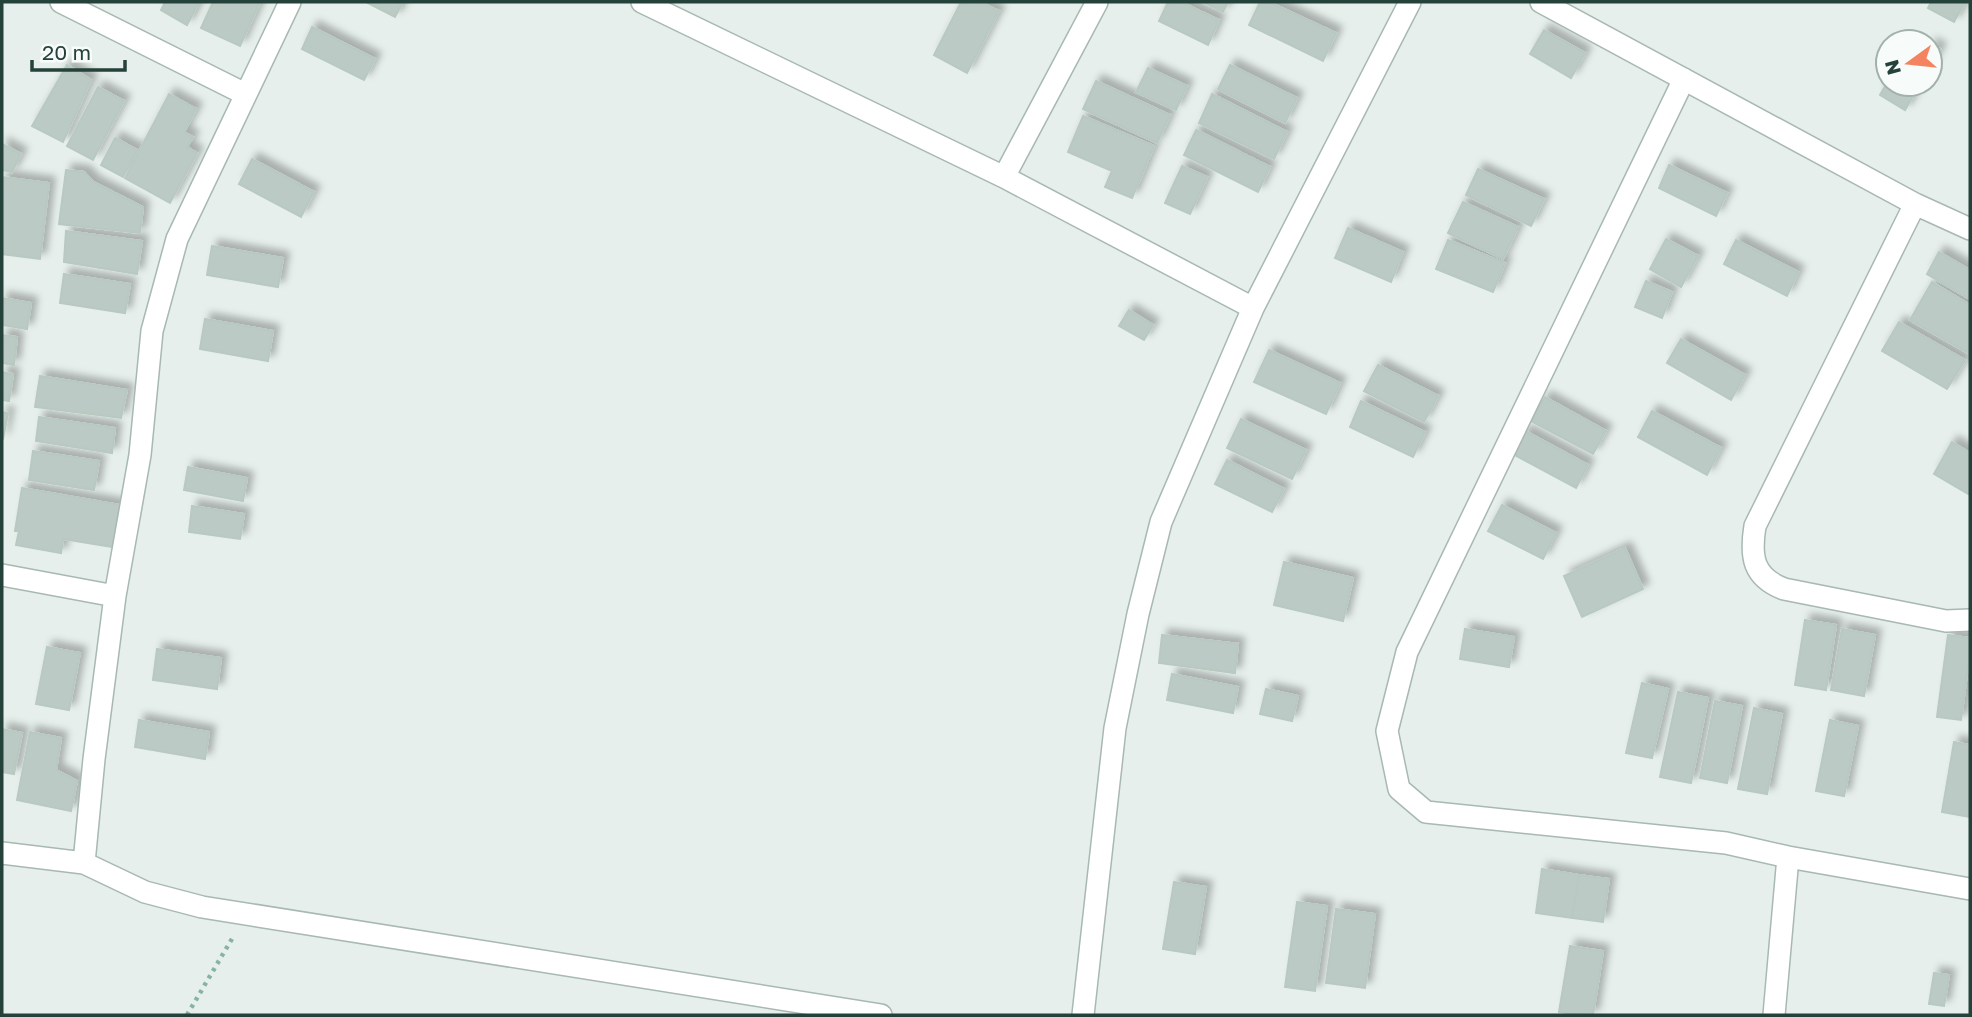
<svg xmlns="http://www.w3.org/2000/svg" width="1972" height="1017" font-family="'Golos Text',sans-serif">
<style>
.building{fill:#bbcac4;stroke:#b8c9c2;stroke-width:2;filter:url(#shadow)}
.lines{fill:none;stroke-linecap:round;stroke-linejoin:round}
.street-casing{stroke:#a8b8b2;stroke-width:24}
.path{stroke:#86b3a5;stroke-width:4.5;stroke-dasharray:3.5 5;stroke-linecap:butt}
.street{stroke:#fff;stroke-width:21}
</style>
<defs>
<filter id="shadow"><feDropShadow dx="6" dy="-6" stdDeviation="3.5" flood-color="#0004"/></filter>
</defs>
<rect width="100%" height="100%" fill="#e6efeb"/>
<!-- building -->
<path class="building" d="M165,2H199L187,25L161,10Z
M213,2H260L240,46L201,28Z
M366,2H403L395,17Z
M961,2H980L999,11L967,73L934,55Z
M1168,2H1181L1219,20L1208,45L1159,21Z
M1203,2H1228L1223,12Z
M1260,2H1269L1336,33L1323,61L1249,25Z
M1931,2H1965L1954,22L1928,8Z
M312,27L375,59L364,80L302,49Z
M1544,30L1585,53L1571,78L1530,54Z
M1930,44L1940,49L1930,67Z
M67,65L91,80L63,142L32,126Z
M1230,65L1297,98L1285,123L1218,89Z
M1148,68L1187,86L1176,110L1136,92Z
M1096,81L1170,115L1157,143L1083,109Z
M1888,81V84H1920L1905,110L1880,95Z
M98,87L124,101L93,160L67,146Z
M169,94L196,109L184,132L193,137L187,147L197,153L170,203L125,178Z
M1212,94L1287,132L1274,159L1199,123Z
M1083,116L1154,146L1132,198L1105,187L1112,171L1068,152Z
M1196,130L1270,167L1258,192L1184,155Z
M115,138L137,150L123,177L101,165Z
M2,144L21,154L12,172L2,170Z
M252,159L314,192L301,217L239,184Z
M1669,165L1727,193L1716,216L1659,188Z
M1182,166L1207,177L1190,214L1165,203Z
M1478,169L1544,199L1531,226L1466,195Z
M66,170L84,172L93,182L143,207L140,233L59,224Z
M2,177L49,183L40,259L2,254Z
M1463,202L1518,227L1503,259L1448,233Z
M1348,228L1403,252L1391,282L1335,258Z
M66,231L142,241L137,274L64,262Z
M1666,239L1698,256L1681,287L1650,269Z
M1448,240L1505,263L1493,292L1436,269Z
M1736,240L1798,272L1787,296L1724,264Z
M212,246L283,258L278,287L207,275Z
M1939,252L1970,270V299L1927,274Z
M64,274L130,284L125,313L60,303Z
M1646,281L1672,292L1662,318L1635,307Z
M1932,282L1970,305V354L1910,320Z
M2,298L31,303L27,329L2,325Z
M1129,310L1153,325L1144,340L1119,326Z
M205,319L273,331L268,361L200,349Z
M1899,322L1965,360L1947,389L1882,351Z
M2,335L17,337L14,365L2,363Z
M1681,339L1745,375L1731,400L1667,363Z
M1269,350L1340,383L1326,414L1254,382Z
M1378,365L1438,396L1424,422L1364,391Z
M2,372L13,374L9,401L2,400Z
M40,376L127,390L121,418L35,407Z
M1545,397L1606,431L1593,454L1531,421Z
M1361,401L1425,432L1413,457L1350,427Z
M1652,411L1721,448L1707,475L1638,437Z
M2,412L8,413L3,439H2Z
M39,417L115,428L112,453L36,441Z
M1241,419L1306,450L1292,479L1227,448Z
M1525,431L1588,465L1576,488L1513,454Z
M1952,442L1970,453V495L1934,474Z
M33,451L99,461L94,490L29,480Z
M1227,460L1284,489L1272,512L1215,484Z
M188,467L247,478L243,501L184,490Z
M22,488L120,505L113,547L63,539L61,553L16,545L19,531H15Z
M1502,505L1556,533L1543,559L1488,531Z
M192,506L244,514L240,539L189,532Z
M1625,548L1643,589L1582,617L1564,576Z
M1284,562L1353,578L1343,621L1274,605Z
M1805,620L1836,625L1826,690L1795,685Z
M1465,629L1514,637L1509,667L1460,659Z
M1842,629L1875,635L1864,696L1831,690Z
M1162,635L1238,644L1235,673L1159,663Z
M1948,635L1970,638V651L1961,720L1937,717Z
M47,647L80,653L69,710L36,704Z
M157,649L221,658L217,689L153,680Z
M1172,674L1238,687L1233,713L1167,700Z
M1642,683L1668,689L1652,758L1626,753Z
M1266,689L1298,696L1292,721L1260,714Z
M1678,692L1708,698L1691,783L1660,777Z
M1715,701L1742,706L1727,783L1700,778Z
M1754,708L1782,714L1767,794L1738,789Z
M139,720L209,732L205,759L135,747Z
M1830,720L1858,726L1844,796L1816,791Z
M2,729L22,733L14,774L2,772Z
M30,732L61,738L56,770L77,781L71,811L17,800Z
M1954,742L1970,745V817L1942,812Z
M1542,869L1579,875L1572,918L1536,913Z
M1579,875L1609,879L1603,922L1572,918Z
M1174,882L1206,887L1195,954L1163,949Z
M1297,902L1327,906L1315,991L1285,987Z
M1336,909L1375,914L1365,988L1326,983Z
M1570,946L1603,951L1593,1015H1579L1559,1012Z
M1934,973L1949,975L1944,1006L1929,1004Z"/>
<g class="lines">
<defs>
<path id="street" d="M61,2L245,94
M290,2L177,239L152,331L140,455L115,596L94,759L84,863L145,892L202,907L881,1015
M642,2L1004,177L1253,308
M1541,2L1915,204L1970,229
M1684,79L1407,652L1387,731L1399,789L1426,812L1726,843L1788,857L1970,889
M1004,177L1097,2
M1915,204L1755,526C1750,557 1753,577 1784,589L1946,621L1970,620
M2,575L115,596
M2,853L84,863
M1083,1015L1115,728L1138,614L1161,522L1253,308L1410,2
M1774,1015L1788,857"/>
</defs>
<!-- street casing -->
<use href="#street" class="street-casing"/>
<!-- path -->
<path class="path" d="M187,1015L233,937"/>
<!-- street -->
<use href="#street" class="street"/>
</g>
<!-- border -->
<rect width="1972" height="1017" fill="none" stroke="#24423a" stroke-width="7"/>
<!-- north arrow -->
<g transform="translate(1909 63) rotate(255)"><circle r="33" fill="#f7fbf9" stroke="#a3b1ad" stroke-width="2"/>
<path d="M0-5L12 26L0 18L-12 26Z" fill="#f4845f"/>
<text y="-10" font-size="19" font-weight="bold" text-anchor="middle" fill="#24423a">N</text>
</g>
<!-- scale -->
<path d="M32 60v10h93v-10" fill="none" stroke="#24423a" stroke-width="3.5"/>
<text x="42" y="60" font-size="21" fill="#24423a" stroke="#f7fbf9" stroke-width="5" paint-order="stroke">20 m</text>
</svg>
